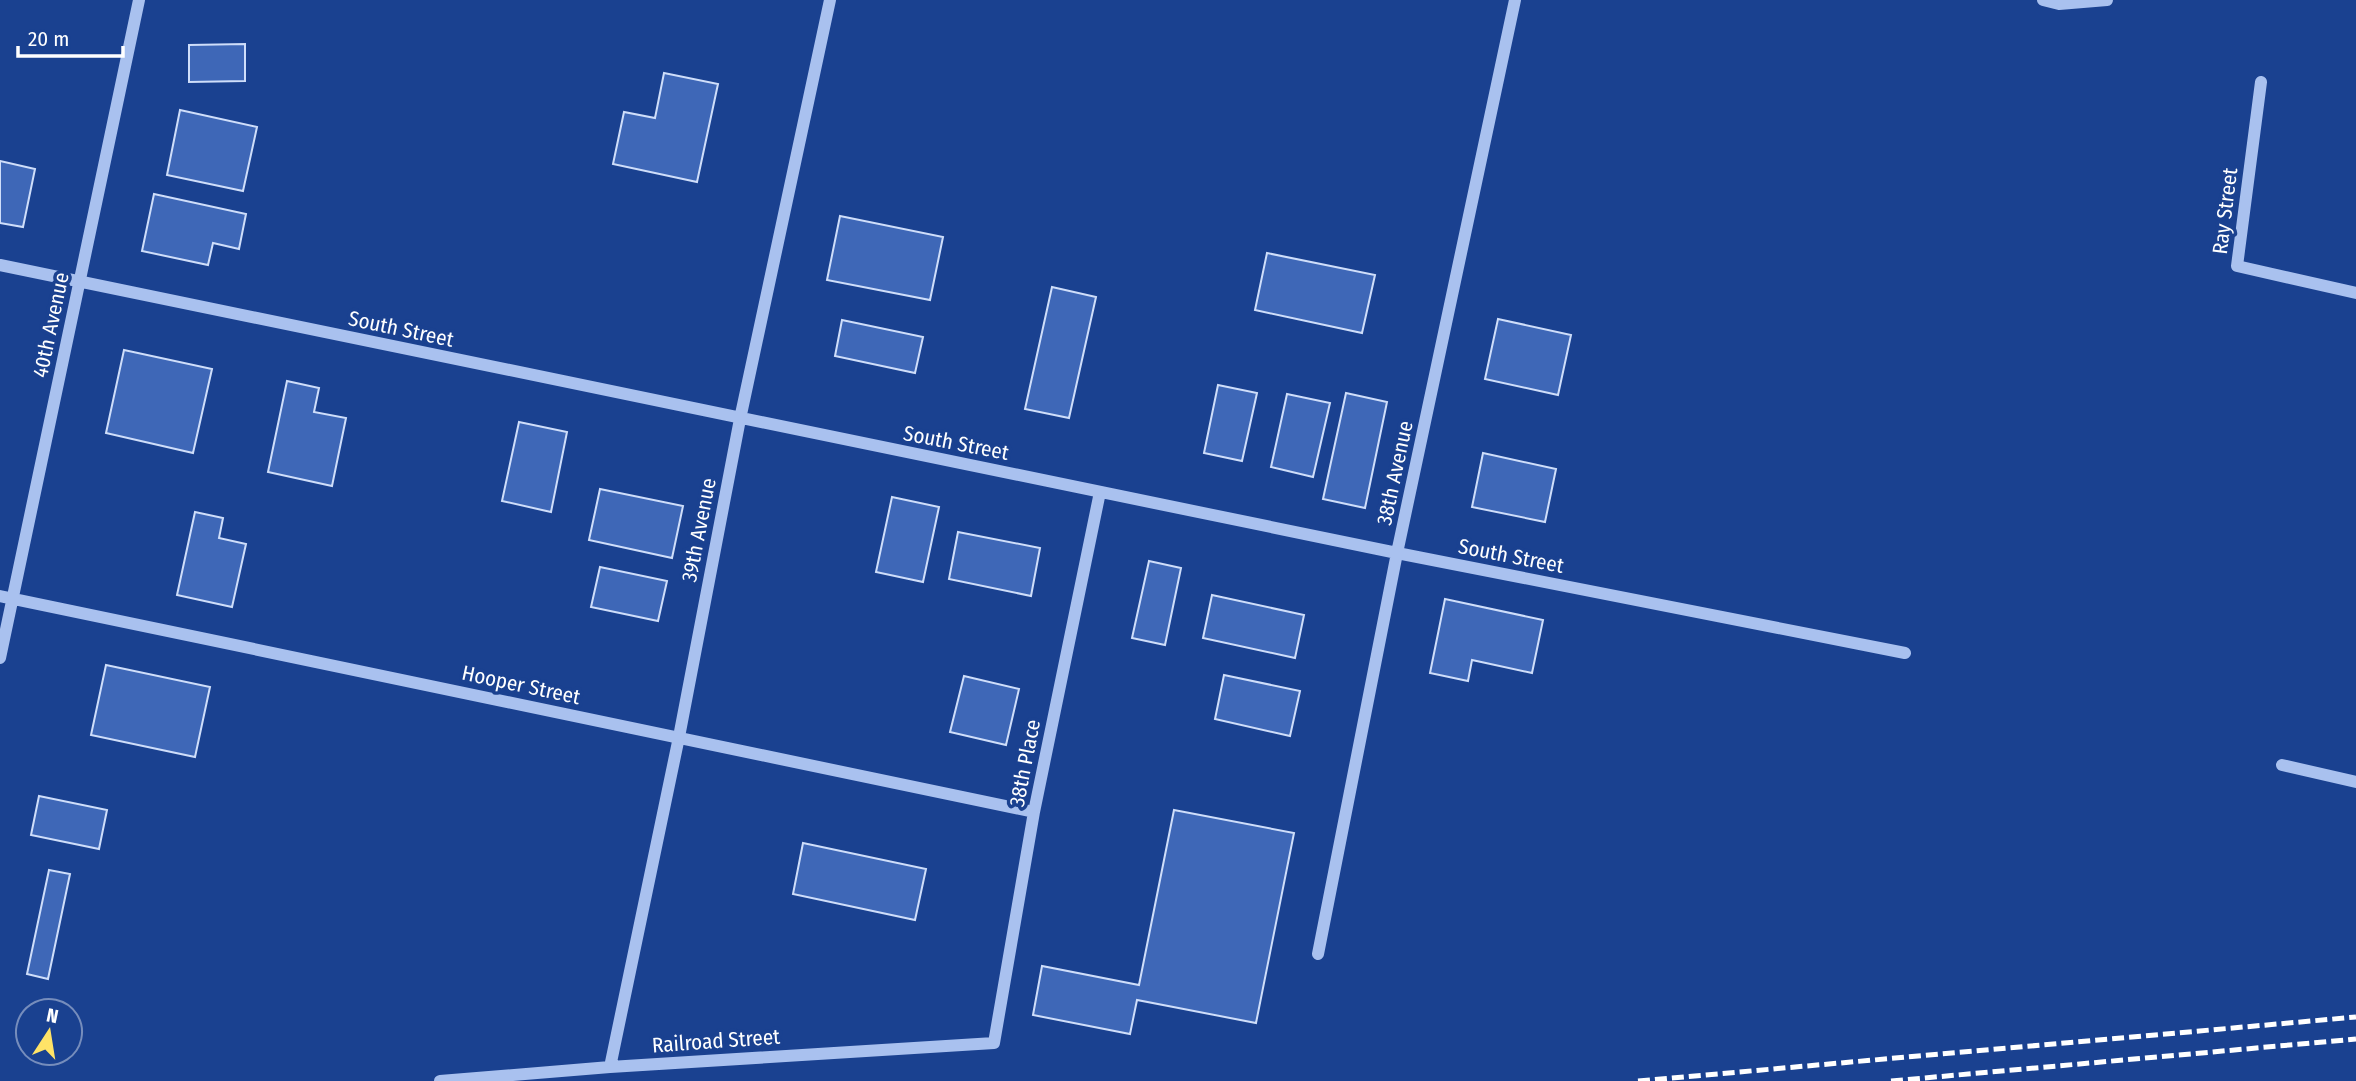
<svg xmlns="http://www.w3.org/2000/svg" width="2356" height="1081" font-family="'Fira Sans Condensed',sans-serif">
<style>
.building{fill:#3e67b7;stroke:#cfdefa;stroke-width:2}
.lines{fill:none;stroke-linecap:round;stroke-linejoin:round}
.minor{stroke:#a9c1ef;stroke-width:12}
.rail{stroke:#fff;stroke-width:5;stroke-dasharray:12 5;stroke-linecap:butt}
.labels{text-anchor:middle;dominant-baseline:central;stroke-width:7;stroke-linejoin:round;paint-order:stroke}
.street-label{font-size:21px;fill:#fff;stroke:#1a4190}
</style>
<rect width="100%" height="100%" fill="#1a4190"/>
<!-- building -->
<path class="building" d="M245,44V81L189,82V45Z
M664,73L718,84L697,182L613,164L624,112L655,118Z
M180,110L257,127L243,191L167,175Z
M0,161L35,169L23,227L0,223Z
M154,194L246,214L239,249L213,243L208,265L142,251Z
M840,216L943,237L930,300L827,280Z
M1267,253L1375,275L1362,333L1255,310Z
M1052,287L1096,297L1069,418L1025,409Z
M1498,319L1571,335L1558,395L1485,379Z
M842,320L923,337L915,373L835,356Z
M124,350L212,369L193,453L106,433Z
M287,381L319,388L314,412L346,418L332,486L268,472Z
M1218,385L1257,393L1242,461L1204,453Z
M1346,393L1387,402L1365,508L1323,499Z
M1287,394L1330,403L1313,477L1271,467Z
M519,422L567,432L551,512L502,501Z
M1483,453L1556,469L1545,522L1472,507Z
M600,489L683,506L672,558L589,540Z
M892,497L939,507L923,582L876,572Z
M195,512L223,518L219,538L246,544L232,607L177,595Z
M958,532L1040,548L1031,596L949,579Z
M1149,561L1181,568L1165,645L1132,638Z
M600,567L667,581L658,621L591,607Z
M1212,595L1304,615L1295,658L1203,638Z
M1445,599L1543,620L1532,673L1472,660L1468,681L1430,673Z
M106,665L210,687L195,757L91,735Z
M1224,675L1300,691L1290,736L1215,719Z
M964,676L1019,689L1006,745L950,732Z
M39,796L107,810L99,849L31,835Z
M1174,810L1294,833L1256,1023L1137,1000L1130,1034L1033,1015L1042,966L1139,985Z
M803,843L926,869L915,920L793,894Z
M49,870L70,874L48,979L27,974Z"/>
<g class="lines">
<!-- minor -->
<path class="minor" d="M2043,0L2059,4L2107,0
M2261,82L2237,266L2356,293
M0,265L1397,553L1905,653
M0,596L1034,812
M0,658L139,0
M2282,765L2356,782
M1318,954L1397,553L1515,0
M610,1067L679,737L740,419L830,0
M440,1081L610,1067L994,1043L1034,812L1100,492"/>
<!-- rail -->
<path class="rail" d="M1638,1081L2356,1017
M1891,1081L2356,1039"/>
</g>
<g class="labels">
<!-- street labels -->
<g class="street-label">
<text transform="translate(2225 211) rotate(-83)">Ray Street</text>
<text transform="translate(51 325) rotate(-78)">40th Avenue</text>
<text transform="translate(401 329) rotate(12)">South Street</text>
<text transform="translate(956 443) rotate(11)">South Street</text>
<text transform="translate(1395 473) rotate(-78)">38th Avenue</text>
<text transform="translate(699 530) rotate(-79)">39th Avenue</text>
<text transform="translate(1511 556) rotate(11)">South Street</text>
<text transform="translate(521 685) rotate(12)">Hooper Street</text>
<text transform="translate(1025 763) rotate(-79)">38th Place</text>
<text transform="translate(716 1041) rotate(-4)">Railroad Street</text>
</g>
</g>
<!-- north arrow -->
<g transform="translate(49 1032) rotate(12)"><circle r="33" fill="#1a4190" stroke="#768dbc" stroke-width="2"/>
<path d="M0-5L12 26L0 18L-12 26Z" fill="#ffe367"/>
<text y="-10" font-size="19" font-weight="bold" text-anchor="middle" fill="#ffffff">N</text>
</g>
<!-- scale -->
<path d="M18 46v10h105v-10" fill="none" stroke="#ffffff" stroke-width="3.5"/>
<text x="28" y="46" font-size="21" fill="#ffffff" stroke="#1a4190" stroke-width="5" paint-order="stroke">20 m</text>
</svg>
